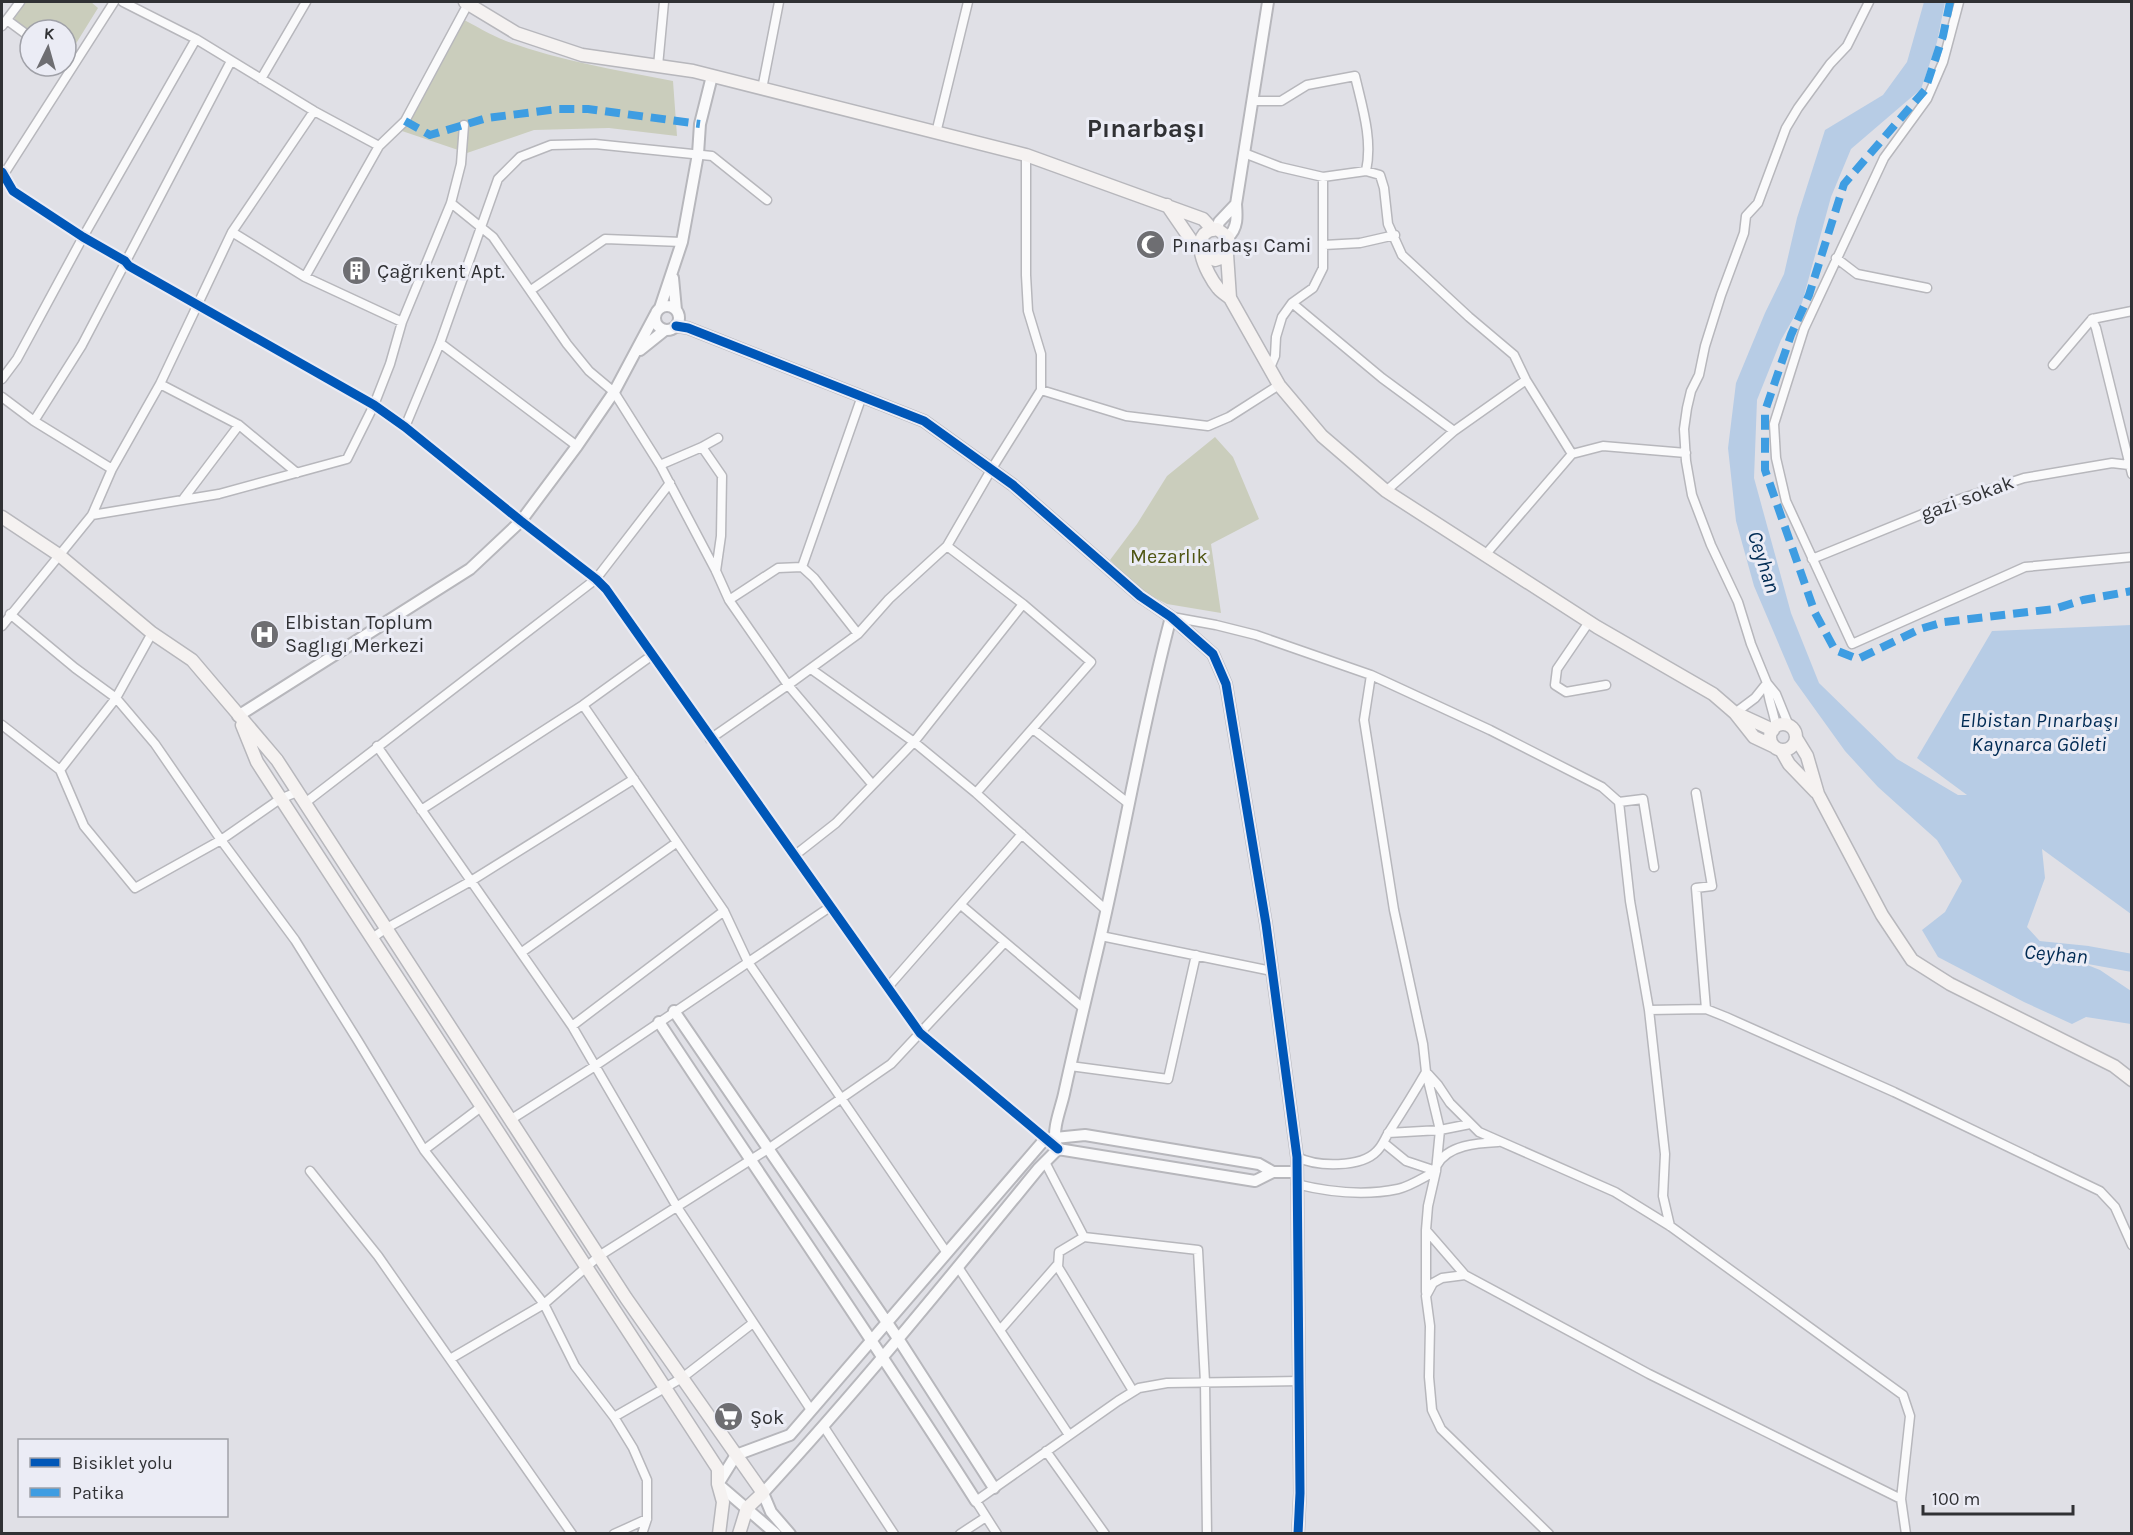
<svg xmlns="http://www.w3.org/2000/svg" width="2133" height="1535" font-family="Karla,sans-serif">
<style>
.green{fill:#cacdbc}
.water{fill:#b7cce5}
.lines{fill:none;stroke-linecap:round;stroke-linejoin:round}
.river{stroke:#b7cce5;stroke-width:18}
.minor-casing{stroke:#b7b7bc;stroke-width:11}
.tertiary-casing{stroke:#b7b7bc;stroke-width:14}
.secondary-casing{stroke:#b7b7bc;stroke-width:15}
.minor{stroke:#fafafb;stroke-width:8}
.tertiary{stroke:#fafafb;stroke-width:10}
.secondary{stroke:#f5f2f1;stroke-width:12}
.quiet{stroke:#3e9de2;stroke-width:8;stroke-dasharray:15 8;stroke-linecap:butt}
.cycleway-casing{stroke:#ebecf5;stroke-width:13}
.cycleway{stroke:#0057b8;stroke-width:9}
.labels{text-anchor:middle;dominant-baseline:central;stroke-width:6;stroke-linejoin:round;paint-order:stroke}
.poi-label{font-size:20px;fill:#303134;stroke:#ebecf5;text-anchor:start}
.street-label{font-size:20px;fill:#303134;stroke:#ebecf5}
.park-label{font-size:20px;fill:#4f5512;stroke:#ebecf5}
.water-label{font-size:21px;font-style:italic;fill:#002b54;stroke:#ebecf5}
.district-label{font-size:26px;font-weight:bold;fill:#303134;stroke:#ebecf5}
</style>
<rect width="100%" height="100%" fill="#e0e0e6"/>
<!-- green -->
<path class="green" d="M26,2H91L98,8L67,58L66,30H30V33L15,22L14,17Z
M460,18C475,25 490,35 506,41C559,61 617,70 673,81L677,136L609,128L534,130L467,153L402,131Z
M1215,437L1233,457L1259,519L1211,544L1221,613L1167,604L1141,591L1110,560L1137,524L1167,476Z"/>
<!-- water -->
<path class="water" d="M1924,2H1945L1937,42L1921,89L1851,149L1831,197L1802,303L1781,340L1757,400L1754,478L1791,613L1819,683L1897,759L1958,795H1967L1917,758L1992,631L2131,625V914L2042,849L2045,878L2027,927L2047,949L2100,970L2131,991V1024L2086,1017L2072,1024L2024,1002L1938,957L1922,930L1945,912L1962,881L1937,840L1878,787L1845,751L1794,680L1754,586L1736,521L1728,448L1736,383L1765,313L1784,274L1797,218L1825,130L1883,95L1907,62Z"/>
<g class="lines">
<!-- river -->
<path class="river" d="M2029,949L2088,955L2132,963"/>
<defs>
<path id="minor" d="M123,2L196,39L314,111L379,146
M1959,2L1943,62L1927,99L1884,158L1804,329L1774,424L1776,458L1786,501L1852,644L2025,567L2132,557
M7,20L30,37
M2,26L20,2
M658,66L664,2
M261,79L306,2
M762,89L779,2
M1252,101H1281L1307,85L1355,76C1362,106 1373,140 1366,171
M936,133L968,2
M1244,153L1280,167L1323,177L1366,171L1380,175L1384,188L1388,224L1402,255L1469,317L1514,355L1526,380L1572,454
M2,172L13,191L83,237L125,261L129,266L374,405L405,427L521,521L596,579L606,589L920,1033L1048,1141
M2,177L114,2
M451,203L493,237L567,344L589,371L614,392L660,465L716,571L729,600L788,685L872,784
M232,232L305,277L402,322
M1324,245L1360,243L1395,235
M1836,258L1857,274L1927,288
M305,277L379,146L405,121L469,2
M531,290L605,239L682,242
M1292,303L1382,378L1454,431
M2092,319L2096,328L2132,474
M2092,319L2132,311
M440,343L577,446
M2053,365L2092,319
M1270,368L1275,356L1276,337L1282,317L1292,303L1313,288L1323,268V177
M2,379L17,359L83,237L196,39
M160,384L239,425L297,473
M1041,390L1126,416L1208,426L1229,417L1279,385
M2,397L34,421L112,469
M34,421L82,345L231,61
M405,427L440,343L498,179L520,157L551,145L595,144L712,156L767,200
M702,447L722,476L721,536L716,571
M660,465L702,447L718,438
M1386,491L1454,431L1526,380
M184,498L239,425
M92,515L219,494L347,459L374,405L390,364L402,322L451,203L461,164L464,125
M947,546L1023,604L1091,662L976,793
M1486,554L1572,454L1603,446L1686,453
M1812,559L1957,500L2024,478L2112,463L2129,465
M802,567L862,396
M729,600L778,568L802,567L814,578L858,634
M10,614L75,668L116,698L155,744L221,840L295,940L358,1041L424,1150L544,1304L575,1366L614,1417L633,1448L647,1480V1519L642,1534
M1172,617L1216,625L1256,635L1371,675L1490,730L1602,787L1619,802L1630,901L1649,1010L1665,1154L1663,1196L1670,1226
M1589,622L1557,669L1555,685L1566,692L1606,685
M2,626L92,515L112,469L160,384L232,232L314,111
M811,669L914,742L976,793L1106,910
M1371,675L1364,720L1394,910L1423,1044L1426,1072L1440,1130L1436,1171L1428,1206L1426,1230L1465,1275L1649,1374L1901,1499
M1767,683L1776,694L1789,726
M1767,683C1767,698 1774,711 1776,727
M583,705L724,911L748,962L947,1253
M1735,713L1755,698L1767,683L1751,644L1738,602L1711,545L1692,495L1686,461L1684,429L1687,408L1691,391L1699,375L1705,346L1721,295L1744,233L1746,216L1758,203L1786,128L1798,108L1830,64L1847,46L1869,2
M2,725L60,770L84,826L135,888L221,840L280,799L297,792
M1033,729L1128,803
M710,739L788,685L858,634L889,599L947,546L991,470L1041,390V354L1028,311L1026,275V155
M377,746L572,1026L677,1207L811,1410
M60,770L116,698L152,633
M1696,793L1712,886L1696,888L1706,1009
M1619,802L1643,799L1654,867
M305,803L596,579L670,483
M421,810L583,705L651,656
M794,856L836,823L914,742L1023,604
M961,905L1083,1008
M1101,936L1272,971
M371,939L385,929L471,881L634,779
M522,952L676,843
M888,987L1022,834
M1649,1010L1706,1009L1726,1017L1894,1092L2100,1191L2115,1207L2132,1245
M572,1026L724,911
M1070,1066L1168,1079L1196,955
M1428,1074L1438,1085L1450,1103L1479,1132L1615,1192L1670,1226L1903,1395L1910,1416L1901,1499L1906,1534
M510,1120L595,1066L830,907
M1388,1133L1440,1130L1470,1124
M1384,1143L1406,1161L1436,1171
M424,1150L481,1107
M1297,1157C1317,1167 1361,1168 1377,1151C1383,1145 1385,1138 1389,1132C1402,1112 1414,1093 1426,1072
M1045,1162L1084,1237
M1437,1165C1448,1145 1477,1143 1498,1142
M310,1171L378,1256L572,1534
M1296,1184C1328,1192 1365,1196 1398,1189C1411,1186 1424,1177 1436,1171
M958,1267L1069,1435
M1465,1275L1442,1278L1433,1283L1426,1296L1430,1326L1429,1377L1432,1410L1441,1429L1549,1534
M1426,1292V1230
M1001,1329L1058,1264
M450,1359L544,1304L599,1256L768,1149L891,1064L1004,943
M1133,1391L1058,1267L1059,1252L1084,1237L1198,1250L1205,1382L1207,1534
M614,1417L682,1378L753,1323
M824,1427L894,1534
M1046,1451L1105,1534
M614,1534L647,1519
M960,1534L986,1517
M997,1534L976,1501L1118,1401L1139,1388L1167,1383L1300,1381"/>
<path id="tertiary" d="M1217,229L1219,222L1236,204
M1228,237C1238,228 1237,216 1236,204L1268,2
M673,278L676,310
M655 318a12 12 0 1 1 24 0a12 12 0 1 1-24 0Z
M660,308L682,242L698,154L700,124L712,76
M676,326L688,328L924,421L1013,485L1140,596L1171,617L1213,654L1226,684L1266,924L1297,1157L1300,1493L1298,1534
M640,350L665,330
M238,716L470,569L521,521L577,446L614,392L655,315
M674,1011L899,1340L994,1488
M659,1022C764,1182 873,1339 976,1501
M1056,1143C1052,1129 1061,1108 1064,1094C1074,1048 1085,1002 1096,956C1123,844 1141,729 1171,617
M776,1534L718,1484L736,1455L790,1435L1045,1139L1085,1135L1259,1164L1273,1172
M790,1534L771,1512L763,1493C860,1388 949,1278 1039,1168L1058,1149L1255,1181L1273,1172H1297"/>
<path id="secondary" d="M465,2L516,33L582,55L693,71L1026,155L1203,219L1213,230
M1167,205L1191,240L1200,249
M1203,254L1215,260L1224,257L1229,250L1228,237L1217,229C1185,231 1207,275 1218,288C1221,292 1226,295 1230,298L1279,385L1322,436L1386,491L1597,627L1713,694L1735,713L1754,737L1773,746
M1227,254L1230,298
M2,517L59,555L152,633L192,660L277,760L626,1298L763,1493L747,1508L739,1534
M1736,713L1773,730
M1770 737a13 13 0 1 1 26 0a13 13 0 1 1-26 0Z
M242,725L257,762L718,1469V1484L723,1502L719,1534
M1796,738L1807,756L1818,794L1882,915L1912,960L1950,984L2114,1066L2132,1080
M1781,750L1789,764L1816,792"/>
</defs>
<!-- minor casing -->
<use href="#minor" class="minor-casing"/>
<!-- tertiary casing -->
<use href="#tertiary" class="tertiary-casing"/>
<!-- secondary casing -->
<use href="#secondary" class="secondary-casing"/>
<!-- minor -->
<use href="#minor" class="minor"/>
<!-- tertiary -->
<use href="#tertiary" class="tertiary"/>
<!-- secondary -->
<use href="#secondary" class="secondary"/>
<!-- quiet -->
<path class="quiet" d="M1950,2L1943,36L1925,90L1844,184L1809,295L1791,335L1765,411V470L1815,613L1835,650L1858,659L1920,629L1944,622L2054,609L2083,600L2132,591
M405,121L430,135L487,118L558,109H588L700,124"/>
<defs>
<path id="cycleway" d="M2,172L13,191L83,237L125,261L129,266L374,405L405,427L521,521L596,579L606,589L920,1033L1058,1149
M676,326L688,328L924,421L1013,485L1140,596L1171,617L1213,654L1226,684L1266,924L1297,1157L1300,1493L1298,1534"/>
</defs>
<!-- cycleway casing -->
<use href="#cycleway" class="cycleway-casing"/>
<!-- cycleway -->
<use href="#cycleway" class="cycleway"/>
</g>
<!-- icons -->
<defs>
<symbol id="mosque-disc" viewBox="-11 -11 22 22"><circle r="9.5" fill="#6e6e72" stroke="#ebecf5"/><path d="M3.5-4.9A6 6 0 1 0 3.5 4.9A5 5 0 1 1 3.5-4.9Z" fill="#fff"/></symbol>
<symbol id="building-disc" viewBox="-11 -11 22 22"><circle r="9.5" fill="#6e6e72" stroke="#ebecf5"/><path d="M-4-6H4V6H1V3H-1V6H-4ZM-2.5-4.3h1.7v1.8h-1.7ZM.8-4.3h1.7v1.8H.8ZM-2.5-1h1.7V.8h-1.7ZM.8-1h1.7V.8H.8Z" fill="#fff"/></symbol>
<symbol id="hospital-disc" viewBox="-11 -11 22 22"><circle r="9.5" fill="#6e6e72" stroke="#ebecf5"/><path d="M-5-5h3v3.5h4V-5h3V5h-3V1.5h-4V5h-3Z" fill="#fff"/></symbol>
<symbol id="supermarket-disc" viewBox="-11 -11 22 22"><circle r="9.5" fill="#6e6e72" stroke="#ebecf5"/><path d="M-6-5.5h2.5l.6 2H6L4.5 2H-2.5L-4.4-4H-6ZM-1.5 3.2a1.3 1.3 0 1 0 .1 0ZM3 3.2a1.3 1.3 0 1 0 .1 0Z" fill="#fff"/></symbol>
</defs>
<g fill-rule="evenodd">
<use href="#mosque-disc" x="1134" y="228" width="33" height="33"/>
<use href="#building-disc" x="340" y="254" width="33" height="33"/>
<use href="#hospital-disc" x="248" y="618" width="33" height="33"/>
<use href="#supermarket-disc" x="712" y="1400" width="33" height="33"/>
</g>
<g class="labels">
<!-- poi labels -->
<g class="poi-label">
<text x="1172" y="245">Pınarbaşı Cami</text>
<text x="377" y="271">Çağrıkent Apt.</text>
<text x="285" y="622">Elbistan Toplum<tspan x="285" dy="23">Saglıgı Merkezi</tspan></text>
<text x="750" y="1417">Şok</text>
</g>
<!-- street labels -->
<g class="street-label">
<text transform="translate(1967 498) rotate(-20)">gazi sokak</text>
</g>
<!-- park labels -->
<g class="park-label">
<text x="1169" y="556">Mezarlık</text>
</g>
<!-- water labels -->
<g class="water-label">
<text transform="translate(1764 562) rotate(72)">Ceyhan</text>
<text x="2039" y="720">Elbistan Pınarbaşı<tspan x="2039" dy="24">Kaynarca Göleti</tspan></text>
<text transform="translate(2056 954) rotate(5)">Ceyhan</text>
</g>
<!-- district labels -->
<g class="district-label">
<text x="1146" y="128">Pınarbaşı</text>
</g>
</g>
<!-- border -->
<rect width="2133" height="1535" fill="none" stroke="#303134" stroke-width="6"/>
<!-- legend -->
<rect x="18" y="1439" width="210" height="78" fill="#ebecf5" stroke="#a0a1a8" stroke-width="1.5"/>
<rect x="30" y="1458" width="30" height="9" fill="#0057b8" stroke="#a0a1a8" stroke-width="1.5"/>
<text x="72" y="1469" font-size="18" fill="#303134">Bisiklet yolu</text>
<rect x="30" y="1488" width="30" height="9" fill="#3e9de2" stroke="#a0a1a8" stroke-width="1.5"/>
<text x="72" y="1499" font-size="18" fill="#303134">Patika</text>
<!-- north arrow -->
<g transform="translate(48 48) rotate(5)"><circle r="28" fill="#ebecf5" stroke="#a0a1a8" stroke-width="1.5"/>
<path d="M0-4.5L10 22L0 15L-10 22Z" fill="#6e6e72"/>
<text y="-9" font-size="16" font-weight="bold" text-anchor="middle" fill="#303134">K</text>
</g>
<!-- scale -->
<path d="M1923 1505v9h150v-9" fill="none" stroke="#303134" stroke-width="3"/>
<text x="1932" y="1505" font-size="18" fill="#303134" stroke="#ebecf5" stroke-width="4.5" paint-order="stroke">100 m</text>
</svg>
